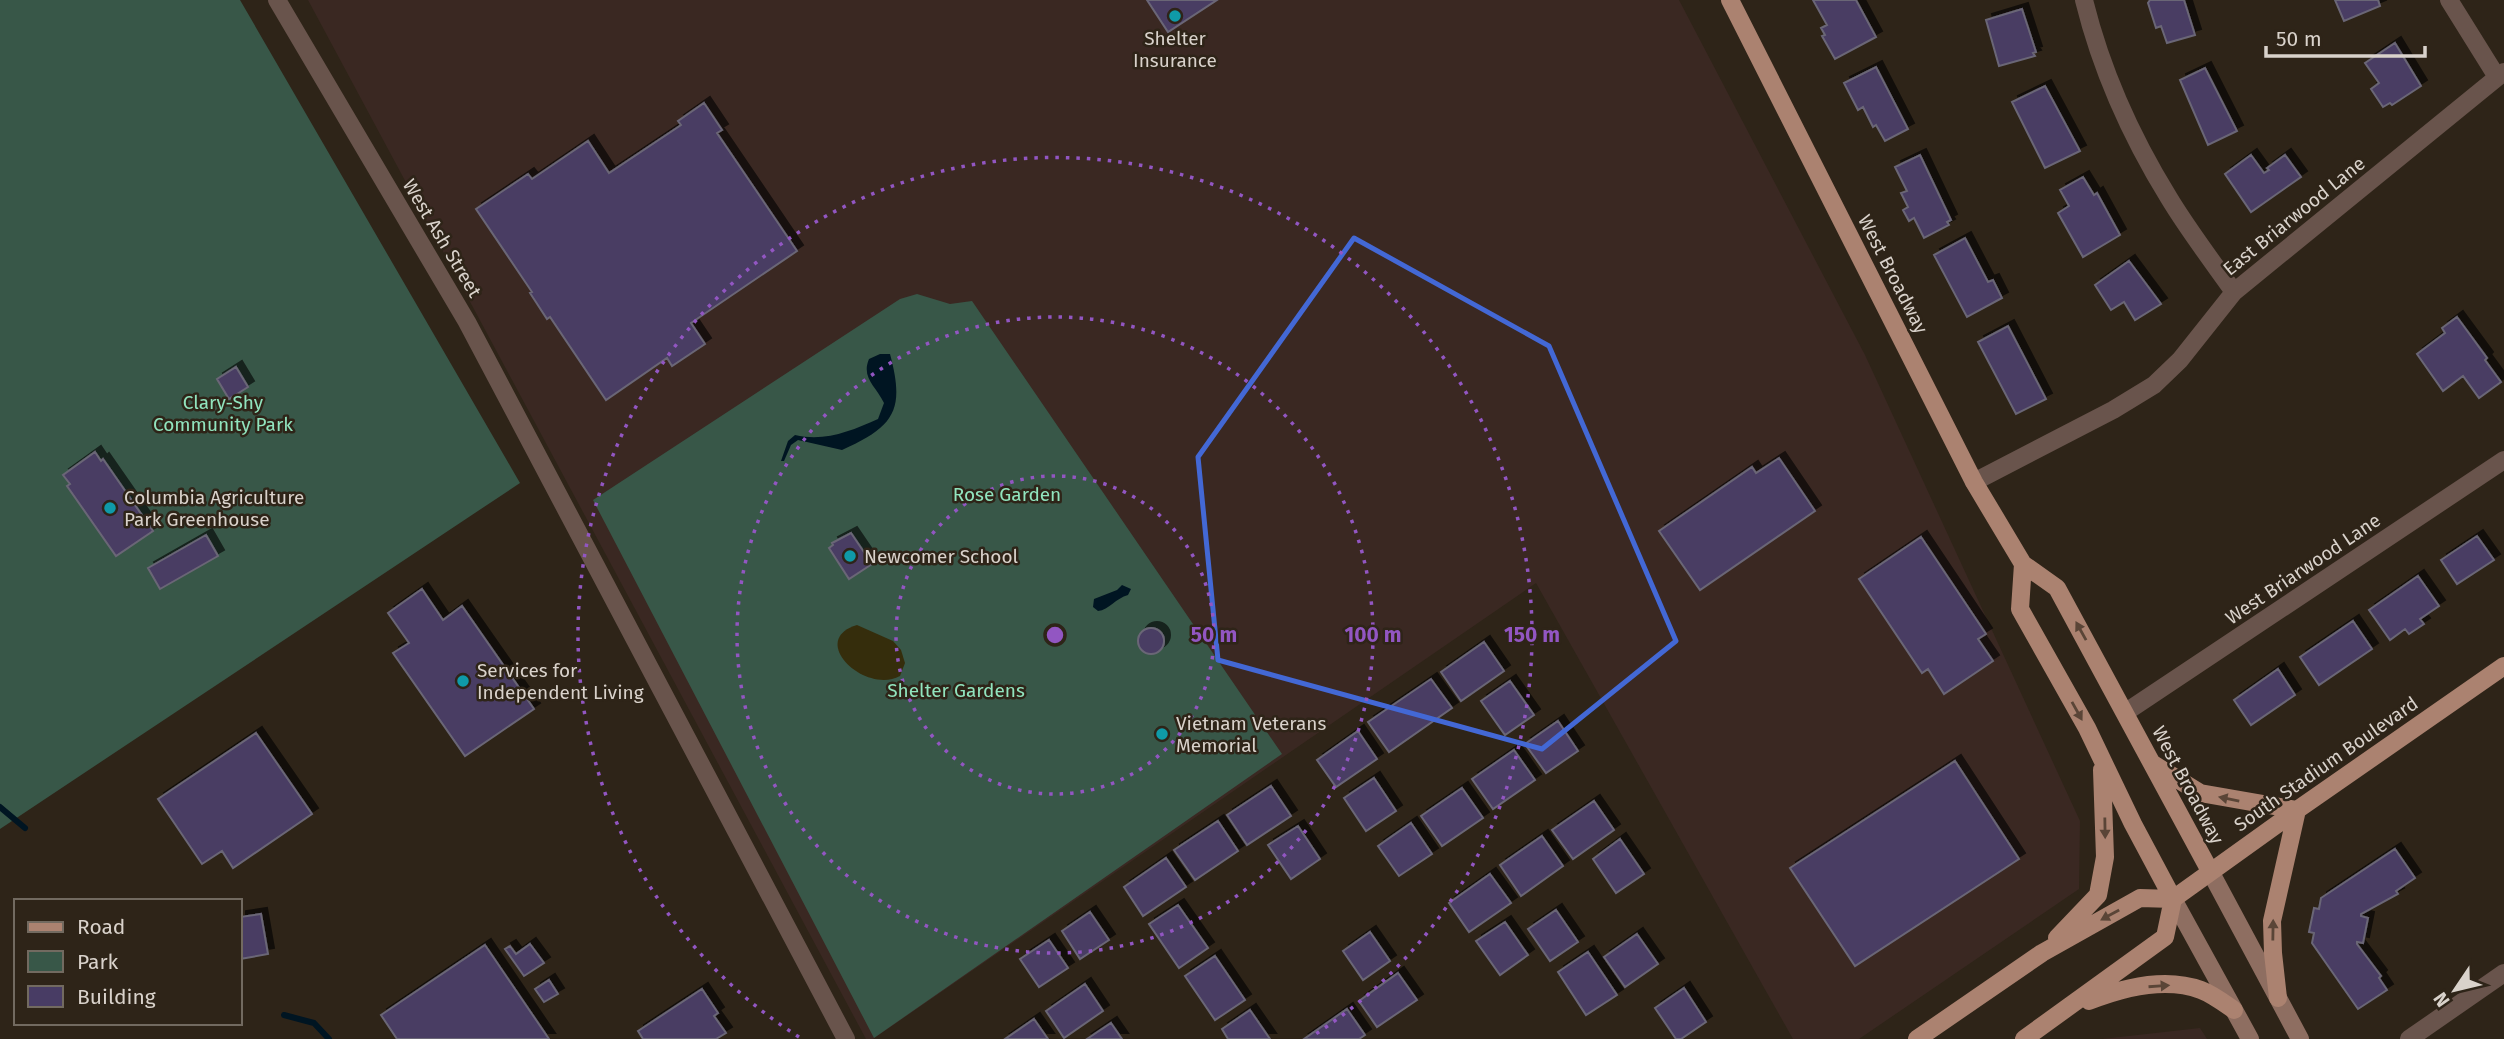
<svg xmlns="http://www.w3.org/2000/svg" width="2504" height="1039" font-family="'Fira Sans',sans-serif">
<style>
.commercial{fill:#3a2822}
.green{fill:#385748}
.sand{fill:#352d0c}
.water{fill:#001522}
.lines{fill:none;stroke-linecap:round;stroke-linejoin:round}
.stream{stroke:#001522;stroke-width:6}
.building{fill:#483c64;stroke:#6a6676;stroke-width:2;filter:url(#shadow)}
.minor{stroke:#69544c;stroke-width:18}
.tertiary{stroke:#69544c;stroke-width:18}
.secondary{stroke:#8e6e61;stroke-width:18}
.primary{stroke:#ab8270;stroke-width:18}
.oneway{fill:#5a4537}
.marked{fill:none;stroke:#4368d5;stroke-width:5;stroke-linejoin:round}
.ring{fill:none;stroke:#9256c2;stroke-width:3.5;stroke-dasharray:3.5 7}
.culture-dot{fill:#0f9aa8;stroke:#2e2418;stroke-width:2.5}
.labels{text-anchor:middle;dominant-baseline:central;stroke-width:5;stroke-linejoin:round;paint-order:stroke}
.poi-label{font-size:19px;fill:#d9d2cb;stroke:#2e2418;text-anchor:start}
.street-label{font-size:19px;fill:#d9d2cb;stroke:#2e2418}
.park-label{font-size:19px;fill:#91e4be;stroke:#2e2418}
.centre{fill:#9256c2;stroke:#2e2418;stroke-width:3.5}
.ring-label{font-size:21px;text-anchor:middle;font-weight:bold;fill:#9256c2;stroke:#2e2418;stroke-width:5;stroke-linejoin:round;paint-order:stroke}
</style>
<defs>
<filter id="shadow"><feDropShadow dx="6" dy="-6" stdDeviation="0" flood-color="#0009"/></filter>
</defs>
<rect width="100%" height="100%" fill="#2e2418"/>
<!-- commercial -->
<path class="commercial" d="M308,0H1679L1865,355L2080,821L2079,889L1859,1039H1793L1536,583L873,1039H866Z
M2200,1028L2207,1039H2102Z"/>
<!-- green -->
<path class="green" d="M0,0H240L520,483L0,829Z
M917,294L950,304L972,301L1282,754L874,1038L593,500L900,299Z"/>
<!-- sand -->
<path class="sand" d="M857,625L893,641L901,650L905,663L900,676C865,695 807,640 857,625Z"/>
<!-- water -->
<path class="water" d="M880,354H890C905,410 895,426 842,450L798,440L791,445L784,461H781L788,441L795,435C825,442 851,431 878,419L884,403C876,386 861,378 869,359Z
M1122,585L1131,589L1128,595C1116,598 1109,610 1098,611L1093,607L1094,599L1117,590Z"/>
<g class="lines">
<!-- stream -->
<path class="stream" d="M0,807L25,828
M284,1015L314,1023L329,1039"/>
</g>
<!-- building -->
<path class="building" d="M1147,0H1217L1168,32Z
M1813,0H1856L1876,37L1835,59L1822,36L1825,35L1821,28L1827,25Z
M2150,0H2184L2195,35L2167,43L2161,26L2156,28L2148,3Z
M2335,0H2378L2380,6L2344,21Z
M2022,9L2036,52L2033,53L2035,56L1999,66L1986,20Z
M2395,43L2421,86L2392,105L2390,103L2383,107L2371,89L2379,83L2365,63Z
M1876,67L1908,129L1885,141L1876,125L1873,127L1863,107L1858,110L1844,83Z
M2205,68L2237,131L2208,145L2180,80Z
M2045,86L2080,151L2045,168L2012,102Z
M704,103L722,130L717,133L797,251L691,323L705,344L672,366L667,358L606,400L550,317L547,319L530,293L532,292L476,209L528,174L532,179L588,141L609,173L681,125L678,121Z
M1920,155L1951,220L1947,222L1949,225L1924,238L1914,218L1909,221L1903,210L1908,207L1901,193L1907,191L1895,167Z
M2251,155L2264,173L2269,170L2267,168L2285,155L2301,177L2251,212L2225,174Z
M2083,177L2094,195L2097,193L2120,235L2083,257L2058,213L2069,206L2060,190Z
M1965,238L1988,282L1993,280L2002,298L1967,317L1934,255Z
M2129,261L2161,304L2135,320L2124,302L2111,310L2095,285Z
M2457,317L2487,358L2485,360L2501,382L2479,398L2463,376L2443,391L2417,354L2445,333L2442,328Z
M2008,326L2046,399L2016,414L1978,342Z
M236,367L248,387L229,399L217,379Z
M95,452L101,461L103,459L153,531L116,556L67,486L70,484L63,475Z
M1779,458L1815,511L1700,590L1659,531L1752,467L1756,473Z
M851,533L872,564L849,579L829,548L833,545L832,543Z
M206,535L218,556L160,589L148,568Z
M2477,536L2494,560L2457,584L2441,560Z
M1921,537L1986,634L1978,639L1993,661L1944,694L1928,669L1922,673L1859,579Z
M2418,576L2439,606L2420,619L2424,624L2409,634L2405,629L2390,640L2369,610Z
M422,589L443,620L462,606L534,709L465,756L393,653L409,643L388,613Z
M2353,621L2372,649L2319,685L2300,657Z
M1138 641a13 13 0 1 1 26 0a13 13 0 1 1-26 0Z
M1484,642L1504,671L1461,701L1441,672Z
M2278,669L2295,695L2251,725L2234,700Z
M1431,679L1452,708L1389,752L1368,722Z
M1510,681L1534,715L1505,735L1481,701Z
M1558,721L1578,751L1546,773L1525,744Z
M1358,731L1377,759L1336,787L1317,760Z
M256,733L312,814L233,868L222,851L202,864L158,799Z
M1514,750L1535,780L1493,809L1472,779Z
M1955,761L2019,859L1855,966L1790,868Z
M1374,778L1396,811L1366,831L1344,798Z
M1271,786L1291,816L1247,845L1227,815Z
M1462,788L1483,818L1442,846L1421,816Z
M1594,801L1614,830L1573,859L1552,830Z
M1218,821L1238,851L1195,880L1174,850Z
M1411,823L1432,854L1399,876L1378,846Z
M1298,826L1320,859L1291,879L1268,845Z
M1542,836L1563,866L1521,896L1500,865Z
M1620,839L1644,874L1616,893L1593,859Z
M2395,849L2415,878L2396,891L2398,894L2361,914V916L2368,918L2363,943L2357,942V944L2381,976L2379,978L2387,990L2358,1009L2312,943L2314,933L2309,932L2314,908L2319,909L2321,898Z
M1166,858L1186,887L1143,916L1124,887Z
M1490,874L1511,903L1469,932L1449,903Z
M1178,905L1208,948L1179,968L1149,924Z
M1556,910L1578,942L1550,961L1528,929Z
M1090,912L1109,940L1080,959L1062,931Z
M261,914L268,954L240,959V917Z
M1505,922L1528,955L1500,975L1476,941Z
M1370,932L1390,961L1363,980L1343,951Z
M1637,934L1658,964L1625,987L1604,957Z
M1049,940L1068,968L1039,987L1020,959Z
M530,944L544,963L524,976L505,949L510,946L516,954Z
M485,945L549,1039H397L381,1015Z
M1588,952L1617,995L1586,1015L1558,972Z
M1215,956L1245,1000L1215,1020L1185,976Z
M1398,973L1417,1000L1377,1027L1359,1001Z
M549,980L558,994L544,1002L535,989Z
M1085,984L1103,1011L1064,1038L1046,1011Z
M1684,988L1706,1022L1681,1039H1676L1655,1008Z
M702,989L718,1013L714,1016L726,1033L716,1039H643L638,1031Z
M1347,1009L1365,1035L1359,1039H1304Z
M1250,1010L1270,1039H1228L1222,1029Z
M1034,1019L1048,1039H1005Z
M1111,1023L1122,1039H1087Z"/>
<g class="lines">
<!-- minor -->
<path class="minor" d="M2084,0C2101,69 2132,138 2169,198C2189,231 2212,261 2234,292
M2449,0L2497,77
M1974,482L2113,410L2154,385L2180,360L2234,292L2504,72
M2126,712L2504,460
M2409,1039L2504,973"/>
<!-- tertiary -->
<path class="tertiary" d="M277,0L467,322L846,1039"/>
<!-- secondary -->
<path class="secondary" d="M2210,871L2300,1039
M2173,899L2250,1039"/>
<!-- primary -->
<path class="primary" d="M1730,0L1974,482L2023,564L2057,588L2210,871
M2023,564L2020,609L2087,728L2133,824L2173,899
M2153,764L2200,793L2297,810
M2173,899L2297,810L2504,666
M2057,938L2098,895L2105,857L2102,770
M2278,998L2273,953L2272,921L2297,810
M2089,1001C2122,988 2166,977 2201,990C2212,994 2224,1003 2234,1010
M1917,1039L2042,953L2140,898L2173,899
M2024,1039L2165,937L2173,899"/>
</g>
<!-- one-way arrows -->
<defs><path id="oneway-solid" d="M-6-.8H1V-3.2L6.5 0L1 3.2V.8H-6Z" transform="scale(1.75)"/></defs>
<g class="oneway">
<use href="#oneway-solid" transform="translate(2081 631) rotate(-119)"/>
<use href="#oneway-solid" transform="translate(2077 711) rotate(61)"/>
<use href="#oneway-solid" transform="translate(2229 799) rotate(-168)"/>
<use href="#oneway-solid" transform="translate(2105 828) rotate(89)"/>
<use href="#oneway-solid" transform="translate(2110 915) rotate(151)"/>
<use href="#oneway-solid" transform="translate(2273 930) rotate(-89)"/>
<use href="#oneway-solid" transform="translate(2159 986) rotate(-4)"/>
</g>
<!-- marked area -->
<path class="marked" d="M1354,238L1549,346L1676,641L1542,749L1218,660L1198,457Z"/>
<!-- distance rings -->
<g class="ring">
<circle cx="1055" cy="635" r="159"/>
<circle cx="1055" cy="635" r="318"/>
<path d="M799 1037A477 477 0 1 1 1311 1037"/>
</g>
<!-- markers -->
<g class="culture-dot">
<circle cx="1175" cy="16" r="7"/>
<circle cx="110" cy="508" r="7"/>
<circle cx="850" cy="556" r="7"/>
<circle cx="463" cy="681" r="7"/>
<circle cx="1162" cy="734" r="7"/>
</g>
<g class="labels">
<!-- poi labels -->
<g class="poi-label">
<text x="1175" y="38" text-anchor="middle">Shelter<tspan x="1175" dy="22">Insurance</tspan></text>
<text x="124" y="497">Columbia Agriculture<tspan x="124" dy="22">Park Greenhouse</tspan></text>
<text x="864" y="556">Newcomer School</text>
<text x="477" y="670">Services for<tspan x="477" dy="22">Independent Living</tspan></text>
<text x="1176" y="723">Vietnam Veterans<tspan x="1176" dy="22">Memorial</tspan></text>
</g>
<!-- street labels -->
<g class="street-label">
<text transform="translate(2294 216) rotate(-39)">East Briarwood Lane</text>
<text transform="translate(442 238) rotate(59)">West Ash Street</text>
<text transform="translate(1893 274) rotate(63)">West Broadway</text>
<text transform="translate(2303 569) rotate(-34)">West Briarwood Lane</text>
<text transform="translate(2326 764) rotate(-35)">South Stadium Boulevard</text>
<text transform="translate(2188 785) rotate(62)">West Broadway</text>
</g>
<!-- park labels -->
<g class="park-label">
<text x="223" y="402">Clary-Shy<tspan x="223" dy="22">Community Park</tspan></text>
<text x="1007" y="494">Rose Garden</text>
<text x="956" y="690">Shelter Gardens</text>
</g>
</g>
<circle cx="1055" cy="635" r="10" class="centre"/>
<g class="ring-label">
<text x="1214" y="642">50 m</text>
<text x="1373" y="642">100 m</text>
<text x="1532" y="642">150 m</text>
</g>
<!-- legend -->
<rect x="14" y="899" width="228" height="126" fill="#2e2418" stroke="#726a60" stroke-width="2"/>
<rect x="28" y="922" width="35" height="10" fill="#ab8270" stroke="#726a60" stroke-width="2"/>
<text x="77" y="934" font-size="21" fill="#d9d2cb">Road</text>
<rect x="28" y="951" width="35" height="21" fill="#385748" stroke="#726a60" stroke-width="2"/>
<text x="77" y="969" font-size="21" fill="#d9d2cb">Park</text>
<rect x="28" y="986" width="35" height="21" fill="#483c64" stroke="#726a60" stroke-width="2"/>
<text x="77" y="1004" font-size="21" fill="#d9d2cb">Building</text>
<!-- north arrow -->
<g transform="translate(2455 990) rotate(235)" stroke="#2e2418" stroke-width="5" paint-order="stroke">
<path d="M0-5L12 26L0 18L-12 26Z" fill="#d9d2cb"/>
<text y="-10" font-size="19" font-weight="bold" text-anchor="middle" fill="#d9d2cb">N</text>
</g>
<!-- scale -->
<path d="M2266 46v10h159v-10" fill="none" stroke="#d9d2cb" stroke-width="3.5"/>
<text x="2276" y="46" font-size="21" fill="#d9d2cb" stroke="#2e2418" stroke-width="5" paint-order="stroke">50 m</text>
</svg>
